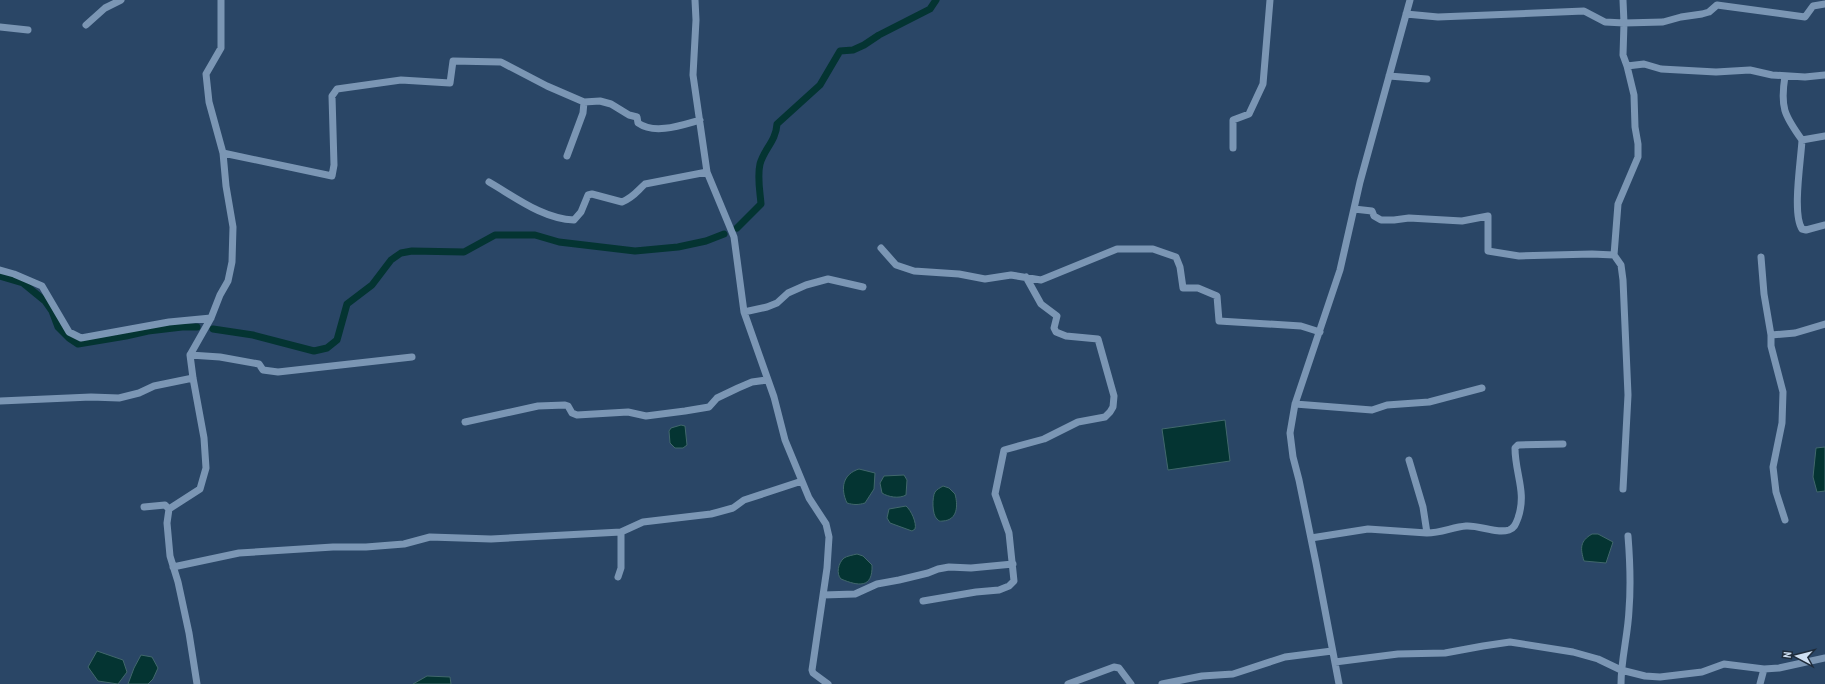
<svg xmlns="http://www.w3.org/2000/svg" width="1825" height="684" font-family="'PT Sans Narrow',sans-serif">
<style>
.water{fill:#043432;stroke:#41676c}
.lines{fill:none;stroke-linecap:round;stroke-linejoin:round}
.canal{stroke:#043432;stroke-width:7}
.minor{stroke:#7b96b4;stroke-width:7}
</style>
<rect width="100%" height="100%" fill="#2a4666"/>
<!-- water -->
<path class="water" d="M1225,420L1230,461L1168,470L1162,429Z
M681,425L685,426L687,445L683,448H675L670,443L669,431L671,428Z
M1825,447V491L1817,492L1813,477L1816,448Z
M859,469L875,473L874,489L865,503C858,505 854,505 847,503C840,488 843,474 859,469Z
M904,475L907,480L906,495C899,499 888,497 882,493L880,483L884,476Z
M943,486L949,488L955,494C958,505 958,520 943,521C940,521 940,522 937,519C932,515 932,497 935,492C937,489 940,488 943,486Z
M906,506C911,510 917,523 915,529L912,531L890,523L887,518L889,509Z
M1592,534H1598L1613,542L1606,563L1584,561C1580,548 1580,541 1592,534Z
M857,554L863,556L872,565C873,589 858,586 841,579C836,574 838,563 844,558C847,556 853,555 857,554Z
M97,651L123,660L127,672L118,684L98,681L88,667Z
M141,655L152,657L158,668L153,679L148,684H128L134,668Z
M427,676L450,677L451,684H413Z"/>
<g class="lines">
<!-- canal -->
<path class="canal" d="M737,228L761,204C760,191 757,177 760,164C764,149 776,141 777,124L820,85L840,51L853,50L864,45L879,35L930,9L936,0
M0,276L23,283L45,301L52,311L58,327L69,338L78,344L126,336L148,331L182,327H197
M213,329L253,335L314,351L327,348L337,340L347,304L372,285L391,260L401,253L412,251L464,252L495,235H535L559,242L635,251L678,247L706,241L724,234"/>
<!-- minor -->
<path class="minor" d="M695,0L696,20L693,75L707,172L734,237L744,312L774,397L785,440L809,498L826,524L829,537L827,568L812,670L813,673L828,684
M1623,0L1624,23L1663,22L1681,17L1702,14L1709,12L1717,5L1805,17L1813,6L1825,4
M1406,14L1438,17L1584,11L1605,22L1624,23L1623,55L1627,66
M86,25L105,8L121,0
M0,27L28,30
M1389,76L1427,79
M1785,76C1780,107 1784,115 1802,140L1825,136
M584,102L600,101L611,104L629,115L637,117L638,123C655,135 682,125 700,120
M1802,140C1801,160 1792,214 1802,229L1806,230L1825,225
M1233,148V120L1249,114L1263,84L1270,0
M223,153L332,176L334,165L332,96L337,89L401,80L450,83L453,61L501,62L547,86L584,102L583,113L567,156
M489,182C515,197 543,219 574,220L581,212L588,195L592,194L622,202C634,197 636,192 645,184L707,172
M1354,209L1372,211L1374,216L1381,220H1394L1409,218L1462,221L1488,216V251L1519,256L1592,254L1614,255L1618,204L1638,157V144L1635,127L1634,95L1627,66L1644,64L1661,69L1716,72L1750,70L1772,75L1805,77L1825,75
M881,248L896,265L914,271L959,274L985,279L1011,275L1041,280L1117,249H1153L1176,257L1180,267L1183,288H1198L1217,296L1219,321L1301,326L1320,332
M1614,255L1621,265L1623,280L1628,395L1623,489
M1761,257L1764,294L1771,335L1795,333L1825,324
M0,270L14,274L42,286L69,332L81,338L169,322L211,318
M744,312L767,307L777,303L788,293L806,285L828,279L863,287
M1771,335V346L1783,392L1782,423L1773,467L1776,492L1785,520
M190,355L220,357L259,364L263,370L278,372L412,357
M0,401L91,397L119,398L139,393L154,386L193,378
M1295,404L1372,410L1387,405L1429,402L1482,388
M465,422L538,406L565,405L568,406L572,413L577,415L628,412L646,416L685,411L709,407L717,398L738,388L752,382L767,380
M1409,460L1423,507L1427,533C1441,533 1453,527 1466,526C1480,525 1496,534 1509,530C1515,528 1516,523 1518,518C1527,492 1515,474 1515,448L1518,445L1563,444
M144,507L165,505L169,509
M1311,538L1368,529L1427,533
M173,567L239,553L333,547H366L404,544L430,537L491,539L621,532
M618,577L621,568V532L643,522L711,514L733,508L744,500L802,481
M823,595L855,594L877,584L899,580L928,573L938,569L949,567L971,568L1013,564
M923,601L976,592L999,590L1009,586L1014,581L1009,533L995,494L1004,450L1044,439L1078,422L1105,417L1110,412L1113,407L1114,396L1098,339L1066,336L1056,332L1054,328L1057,316L1041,304L1026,277
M1335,662L1398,654L1445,653L1483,646L1510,642L1573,652L1598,659L1621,670L1645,676L1660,677L1702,672L1724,664L1764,669L1779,668L1825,658
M197,684L189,633L178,582L170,556L167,523L169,509L200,489L206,468L204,438L193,378L190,355L211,318L220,295L228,281L232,262L233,227L226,186L223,153L209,102L206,74L221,48V0
M1068,684L1114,667L1119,668L1131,684
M1162,684L1202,676L1233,674L1285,657L1332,651
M1339,684L1316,563L1299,480L1293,457L1290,433L1295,404L1340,270L1360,182L1410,0
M1621,684C1621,659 1628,635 1629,610C1631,585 1630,561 1628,536
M1760,684L1764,669"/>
</g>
<!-- north arrow -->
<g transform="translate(1797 656) rotate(277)" stroke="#1f2c3b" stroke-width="3" paint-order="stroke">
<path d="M0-3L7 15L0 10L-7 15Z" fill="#cedff2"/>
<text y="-6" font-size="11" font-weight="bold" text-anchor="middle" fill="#cedff2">N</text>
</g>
</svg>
